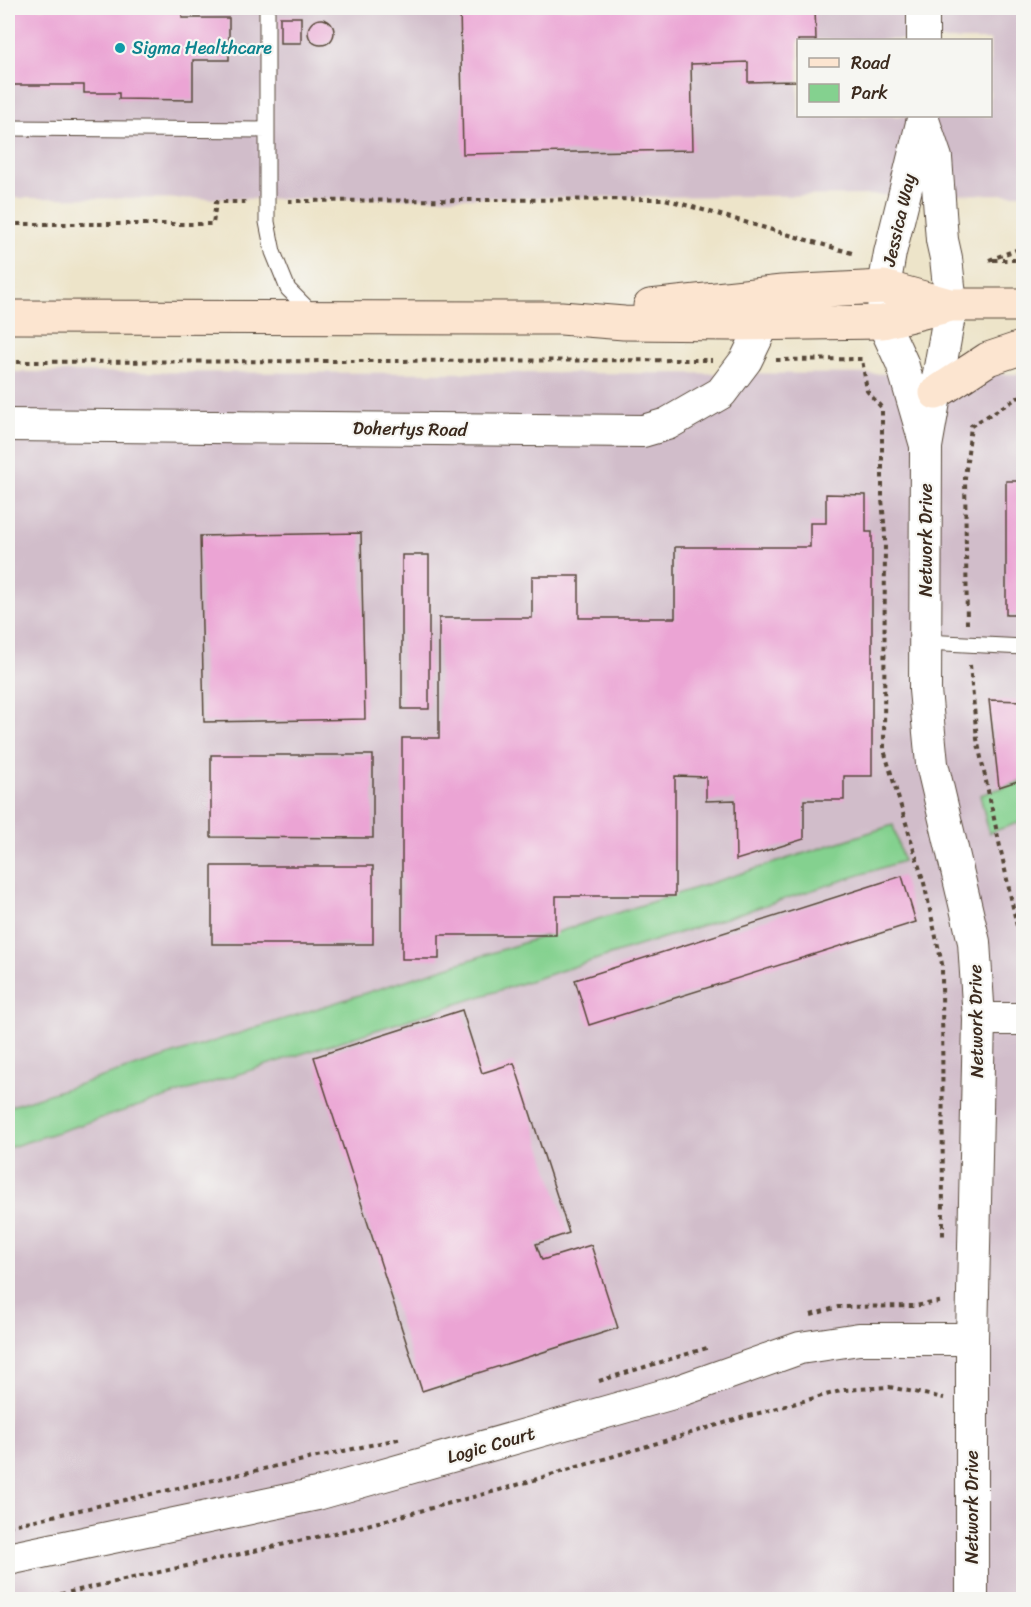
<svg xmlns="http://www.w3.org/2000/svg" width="1031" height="1607" font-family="Sriracha,sans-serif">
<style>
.industrial{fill:#d1bdca;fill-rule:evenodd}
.green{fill:#84d18f;stroke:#607e56;stroke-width:1.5}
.building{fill:#eba4d4}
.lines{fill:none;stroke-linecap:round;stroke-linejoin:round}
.service-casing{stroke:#564638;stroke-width:17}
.minor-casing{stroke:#564638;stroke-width:34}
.secondary-casing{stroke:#564638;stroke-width:35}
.path{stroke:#564638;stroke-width:4;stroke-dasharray:4.5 4.5;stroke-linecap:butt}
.service{stroke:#fff;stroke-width:15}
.minor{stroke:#fff;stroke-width:32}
.secondary{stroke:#fce5d0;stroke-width:33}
.culture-dot{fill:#0f9aa8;stroke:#f6f6f2;stroke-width:2}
.labels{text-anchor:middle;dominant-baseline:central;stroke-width:4.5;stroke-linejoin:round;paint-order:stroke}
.culture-label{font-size:18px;fill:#0d838f;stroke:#f6f6f2;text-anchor:start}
.street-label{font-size:18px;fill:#3b2a1e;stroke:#f6f6f2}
</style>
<rect width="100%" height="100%" fill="#f6f6f2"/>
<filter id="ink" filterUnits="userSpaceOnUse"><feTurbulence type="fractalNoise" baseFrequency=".0167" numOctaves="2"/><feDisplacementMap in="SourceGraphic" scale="12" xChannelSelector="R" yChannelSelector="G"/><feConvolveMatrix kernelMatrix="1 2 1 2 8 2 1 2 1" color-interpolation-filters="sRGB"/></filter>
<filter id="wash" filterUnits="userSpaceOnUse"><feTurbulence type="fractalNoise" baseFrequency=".008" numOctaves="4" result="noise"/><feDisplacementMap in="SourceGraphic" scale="24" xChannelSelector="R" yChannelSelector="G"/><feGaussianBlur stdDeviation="1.35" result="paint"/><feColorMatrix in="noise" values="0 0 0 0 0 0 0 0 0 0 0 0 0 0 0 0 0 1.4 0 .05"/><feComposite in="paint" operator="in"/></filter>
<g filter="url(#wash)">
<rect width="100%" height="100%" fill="#ede4c9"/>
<!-- industrial -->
<path class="industrial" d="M8,8H1023V194L338,199L8,198ZM798,40H990V116H798Z
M8,372L1023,374V1599H8Z"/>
<!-- green -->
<path class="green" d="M1023,781V821L989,833L980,795Z
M893,825L903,861L8,1148V1107Z"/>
<g id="blocks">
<!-- building -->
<path class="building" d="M8,8H221V10H182V18H229V60H193V100L119,99V93H84V85H11L12,36H8Z
M460,8H815L816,40H798V81L748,82V62L691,64L693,150L463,154Z
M280,17H301V43H280Z
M308 32a13 13 0 1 1 26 0a13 13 0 1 1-26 0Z
M1020,116H1024V156H1021Z
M1006,481H1024V615H1006Z
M826,494L866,495V532H872V776H844V800H804V839L736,860L735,800L706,801V777L675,776V896H556V935H439V959H402V738H439V618H532V576H579V618H675V547H810V523H826Z
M361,533L365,719L204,722L200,536Z
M402,555H429V709H402Z
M989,700L1024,701V779L999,787Z
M211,755H373V838L211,837Z
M212,866H373V944H212Z
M902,876L916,922L589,1025L575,980Z
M462,1010L482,1073L514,1063L569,1233L536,1244L542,1260L591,1245L618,1328L422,1391L314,1057Z"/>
</g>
</g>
<g filter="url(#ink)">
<use href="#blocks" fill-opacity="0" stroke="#564638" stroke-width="1.5"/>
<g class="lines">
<defs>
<path id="service" d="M267,8V222L273,252L288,289L313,314
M8,128L267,130
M925,642L1024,647"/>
<path id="minor" d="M923,40V8
M923,119L890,253L884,287L883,322L902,363L925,442
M923,120L936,158L942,240L946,258L951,305L926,447L925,690L932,764L974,942L979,1019L972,1339V1600
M8,425L643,431L667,424L721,393L746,360L764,323
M979,1019H1024
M8,1559L317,1494L673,1393L800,1348L859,1339H972"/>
<path id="secondary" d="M650,306L782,292L884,287L949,305
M8,317L561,318L624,323L732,324L883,322L951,305H1024
M936,393L988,359L1024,347"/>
</defs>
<!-- service casing -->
<use href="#service" class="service-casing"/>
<!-- minor casing -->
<use href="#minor" class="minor-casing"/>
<!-- secondary casing -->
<use href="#secondary" class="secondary-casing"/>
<!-- path -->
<path class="path" d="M288,201L665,199L852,253
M8,224H213L216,202H247
M989,260L1024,247
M993,260H1024
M776,360L862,359L867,391L882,408V499L885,534L884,750L924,883L942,964L943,1238
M8,362L712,360
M967,624L965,478L971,426L1024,394
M970,665L977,739L1024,959
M811,1315L838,1307L914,1306L944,1301
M599,1381L710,1347
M8,1526L402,1438
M34,1600L348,1530L507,1488L741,1418L844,1390L889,1387L944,1398
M1023,1600L1024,1457"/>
<!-- service -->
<use href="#service" class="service"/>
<!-- minor -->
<use href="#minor" class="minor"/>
<!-- secondary -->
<use href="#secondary" class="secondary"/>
</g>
</g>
<!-- markers -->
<circle class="culture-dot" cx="120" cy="48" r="6"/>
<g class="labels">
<!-- culture labels -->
<g class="culture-label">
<text x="132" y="48">Sigma Healthcare</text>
</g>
<!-- street labels -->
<g class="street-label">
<text transform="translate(899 220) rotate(-77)">Jessica Way</text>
<text transform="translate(410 429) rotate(1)">Dohertys Road</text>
<text transform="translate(926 540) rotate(-90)">Network Drive</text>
<text transform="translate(976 1021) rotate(-91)">Network Drive</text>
<text transform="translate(491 1445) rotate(-16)">Logic Court</text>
<text transform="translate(972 1507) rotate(-90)">Network Drive</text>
</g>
</g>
<!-- margin -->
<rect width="1031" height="1607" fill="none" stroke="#f6f6f2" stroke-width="30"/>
<!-- legend -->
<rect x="797" y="39" width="195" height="78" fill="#f6f6f2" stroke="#aba49d" stroke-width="1.5"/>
<rect x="809" y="58" width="30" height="9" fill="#fce5d0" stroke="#aba49d" stroke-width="1.5"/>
<text x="851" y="69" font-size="18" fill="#3b2a1e">Road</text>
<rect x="809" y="84" width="30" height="18" fill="#84d18f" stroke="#aba49d" stroke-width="1.5"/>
<text x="851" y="99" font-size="18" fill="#3b2a1e">Park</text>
</svg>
